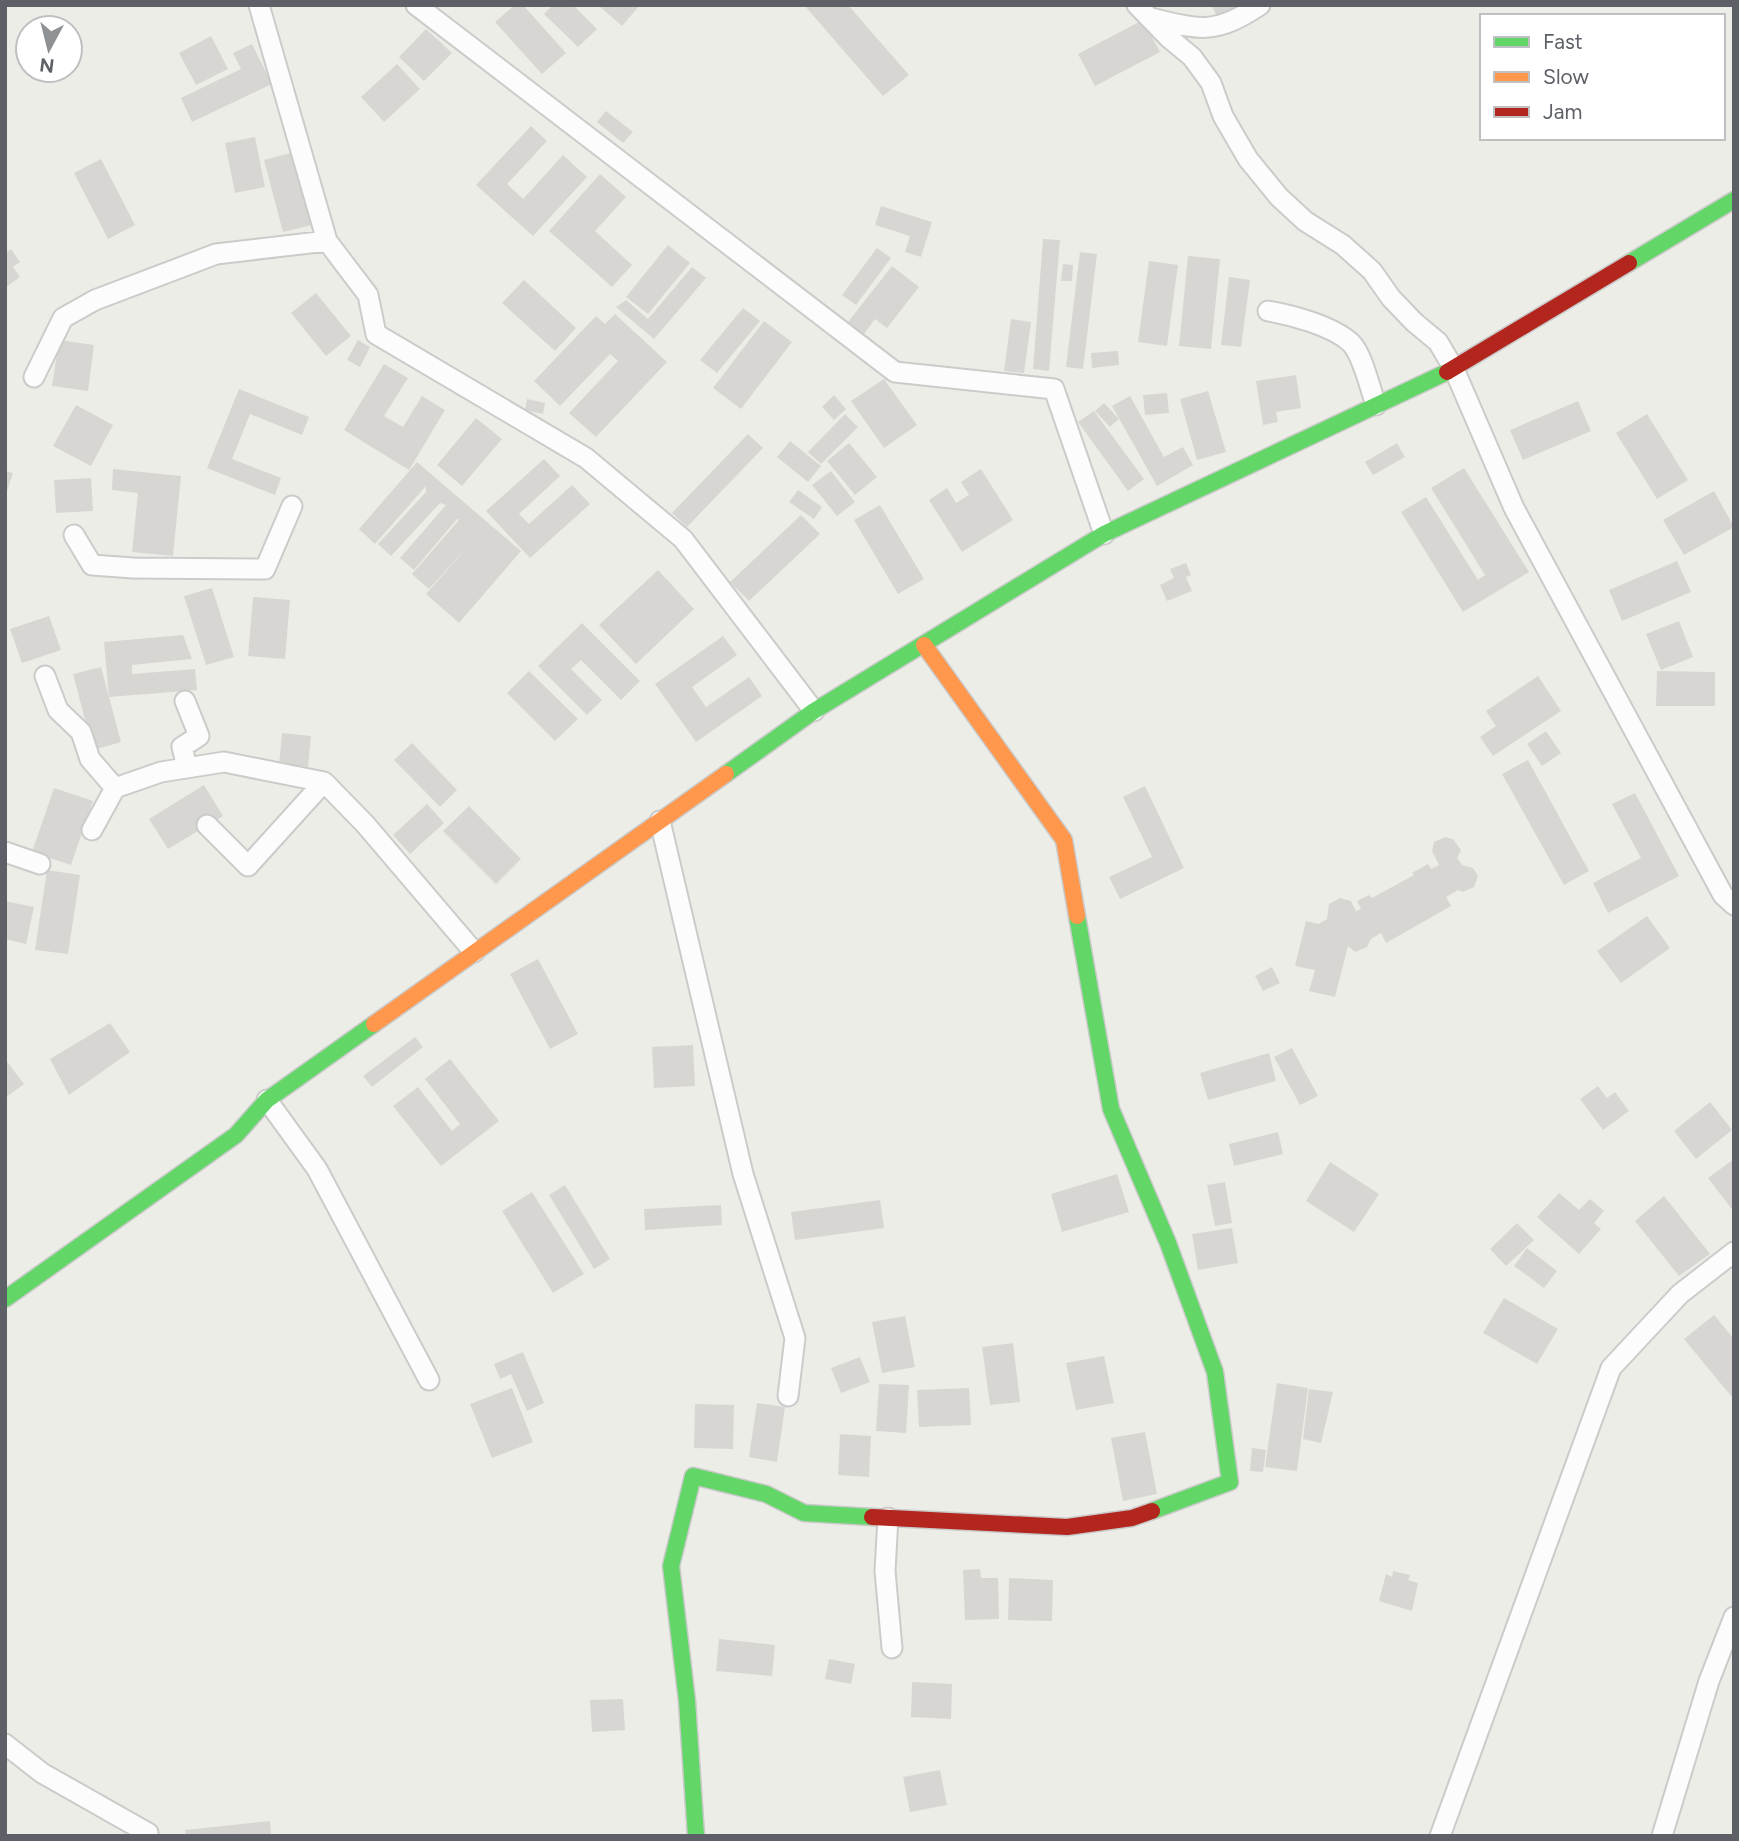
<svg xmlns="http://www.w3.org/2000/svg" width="1739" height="1841" font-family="Figtree,sans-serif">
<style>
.building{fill:#d7d6d3}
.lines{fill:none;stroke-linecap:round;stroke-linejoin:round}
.street-casing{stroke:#cbcbca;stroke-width:23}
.fast-casing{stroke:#c9cac9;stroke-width:19}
.slow-casing{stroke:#c9cac9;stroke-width:19}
.jam-casing{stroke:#c9cac9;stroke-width:19}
.street{stroke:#fcfcfc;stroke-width:19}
.fast{stroke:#63d668;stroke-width:16}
.slow{stroke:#ff974d;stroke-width:16}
.jam{stroke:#b3261e;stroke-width:16}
</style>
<rect width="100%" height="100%" fill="#edede8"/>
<!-- building -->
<path class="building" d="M515,5H523L566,53L542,74L495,22Z
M553,5H573L597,29L578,47L544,14Z
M598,5H640L622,26Z
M804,5H848L909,75L883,96Z
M1211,5H1247L1220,21Z
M1143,20L1160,52L1095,86L1078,54Z
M426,29L452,53L424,81L399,57Z
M211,36L228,69L196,85L179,53Z
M252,44L272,84L192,122L181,98L241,69L233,53Z
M397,64L420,89L384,122L361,97Z
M606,111L633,132L623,143L597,122Z
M531,126L547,141L507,184L523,199L563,155L587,177L533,236L476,185Z
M255,137L265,187L235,193L225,143Z
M294,152L312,225L283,232L264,160Z
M101,159L135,225L108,239L74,173Z
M600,174L626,197L595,231L632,265L612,287L549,231Z
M881,206L932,222L921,257L905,252L910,236L875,225Z
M1043,239L1060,240L1049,371L1033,369Z
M668,245L690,263L648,314L626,297Z
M877,248L891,258L856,305L842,295Z
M11,249L20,262L13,267L20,277L5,288V253Z
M1080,252L1097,254L1083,369L1066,367Z
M1188,256L1220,259L1211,349L1179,346Z
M1149,261L1178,265L1167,346L1138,342Z
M1063,264L1073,265L1072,281H1061Z
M892,266L919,287L887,328L875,319L864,334L848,322Z
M692,267L706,278L654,339L616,307L626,300L648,319Z
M1229,277L1250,280L1241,347L1221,345Z
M524,280L576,328L555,351L502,303Z
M316,293L351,336L326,356L291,313Z
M743,308L760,321L717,373L700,360Z
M615,314L667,362L596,437L569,413L618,361L610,354L560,406L534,381L596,316L605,324Z
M1011,319L1031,322L1024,373L1004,371Z
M764,321L792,342L741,409L713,388Z
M59,340L94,345L88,391L52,386Z
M358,340L370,347L360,367L347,360Z
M1118,351L1119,365L1092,368L1091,353Z
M384,364L408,378L384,416L403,427L422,396L445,410L409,470L344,430Z
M1296,375L1301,408L1276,412L1278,422L1263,425L1256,381Z
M884,379L917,425L884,448L851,401Z
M239,389L309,417L302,435L250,414L232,459L281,478L275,495L207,468Z
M1208,391L1226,452L1197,460L1180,399Z
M1167,393L1169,413L1145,415L1143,395Z
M834,395L846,409L834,420L822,407Z
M1130,396L1164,457L1183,447L1193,465L1157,486L1112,406Z
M527,399L545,403L543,414L525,410Z
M1578,401L1591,431L1523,460L1510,430Z
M1104,403L1119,419L1110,427L1095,411Z
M76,405L113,425L91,466L53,446Z
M1094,411L1144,479L1128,491L1078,422Z
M845,414L858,427L821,464L808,452Z
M1647,414L1688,480L1657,499L1616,433Z
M476,418L502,439L462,486L437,465Z
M748,434L763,448L687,527L672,513Z
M790,441L821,466L808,482L777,457Z
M849,443L877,477L855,495L827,461Z
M1397,443L1405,457L1373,475L1365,462Z
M544,459L560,476L519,514L529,524L572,485L590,504L530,558L486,511Z
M417,462L521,551L459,623L426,594L476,537L429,589L412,574L459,520L457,519L414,570L400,558L446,505L440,503L391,556L378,544L426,492V486L375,544L359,529Z
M1464,468L1529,572L1463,612L1401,512L1426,497L1478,580L1485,575L1431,488Z
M113,469L181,476L173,556L132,552L138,493L112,490Z
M981,469L1013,520L962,552L929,500L947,488L956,503L969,495L961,482Z
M5,471L13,473L6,494H5Z
M831,471L855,502L837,516L812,485Z
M91,478L93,511L56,513L54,480Z
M798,490L822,507L814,519L789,502Z
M1714,491L1734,527L1684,555L1663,520Z
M880,505L924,579L898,594L854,520Z
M801,515L820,534L749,601L730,582Z
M1677,561L1691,592L1622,621L1609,590Z
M1186,563L1191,575L1186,577L1192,591L1167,601L1160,585L1174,578L1170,569Z
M658,570L694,609L636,664L599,625Z
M212,588L234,657L206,665L184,596Z
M253,597L290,600L285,659L248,656Z
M49,616L61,650L22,663L10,629Z
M1679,621L1693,657L1661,670L1646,634Z
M582,623L640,681L621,700L581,660L571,669L602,700L587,715L538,666Z
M183,635L192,659L132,665V674L195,669L197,690L109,697L104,642Z
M723,636L737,655L692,687L706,707L749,677L762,696L696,742L655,684Z
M101,667L121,742L93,750L73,674Z
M529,671L578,719L555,741L507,693Z
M1657,671L1715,672V706H1656Z
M1538,676L1561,711L1493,756L1480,737L1496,726L1486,711Z
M1546,731L1561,753L1542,766L1527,744Z
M282,733L311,736L308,767L279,765Z
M412,743L457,790L440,807L394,760Z
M1528,760L1589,871L1564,885L1502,774Z
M204,785L223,816L168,849L149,819Z
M1145,786L1184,868L1120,899L1109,877L1152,857L1123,797Z
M54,788L93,801L71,865L32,852Z
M1635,793L1679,876L1608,913L1593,883L1641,858L1612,804Z
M427,804L444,823L410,854L393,835Z
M469,806L521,859L496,884L443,831Z
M1445,837L1453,839L1461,850L1457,858L1462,865L1473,868L1478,876L1474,887L1463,892L1458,890L1446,897L1451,906L1386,943L1381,933L1371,939L1367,947L1355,952L1348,946L1335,997L1309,991L1315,970L1295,966L1306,921L1319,924L1327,919L1329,904L1340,898L1351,901L1356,911L1361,909L1357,901L1369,895L1372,898L1414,875L1412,873L1428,864L1431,869L1439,865L1432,851L1434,842Z
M47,870L80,875L68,954L35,950Z
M5,901L34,907L26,944L5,939Z
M1647,916L1670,948L1621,983L1597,951Z
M538,959L578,1034L550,1049L510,974Z
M1272,967L1280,983L1263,991L1255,976Z
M110,1023L130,1052L69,1095L50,1059Z
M415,1037L423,1047L372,1087L363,1076Z
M693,1045L695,1086L654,1088L652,1047Z
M1292,1048L1318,1096L1300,1105L1274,1057Z
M1269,1053L1276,1081L1208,1100L1200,1073Z
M5,1059L24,1084L5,1098Z
M450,1059L499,1121L441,1166L393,1106L418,1087L452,1131L460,1124L425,1079Z
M1598,1086L1607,1098L1615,1092L1629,1111L1603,1130L1580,1099Z
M1710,1102L1732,1130L1696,1159L1674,1131Z
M1278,1132L1283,1154L1234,1166L1229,1144Z
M1734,1159V1212L1708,1178Z
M1330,1162L1379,1194L1354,1232L1306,1201Z
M1117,1174L1129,1212L1062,1232L1051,1194Z
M1225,1182L1232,1223L1215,1226L1207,1185Z
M565,1185L610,1259L594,1269L549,1195Z
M532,1192L584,1274L553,1293L502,1211Z
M1559,1193L1579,1210L1590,1199L1604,1211L1594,1223L1601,1229L1579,1254L1537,1217Z
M1664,1196L1710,1254L1679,1276L1635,1221Z
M880,1200L884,1228L795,1240L791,1212Z
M721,1205L722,1225L645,1230L644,1209Z
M1517,1223L1534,1240L1506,1266L1490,1249Z
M1232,1228L1238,1263L1198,1270L1192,1234Z
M1527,1248L1557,1271L1544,1288L1514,1266Z
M1504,1298L1558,1329L1537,1364L1483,1333Z
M1714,1315L1734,1339V1393L1731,1396L1684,1339Z
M905,1316L915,1367L882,1373L872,1322Z
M1013,1343L1020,1402L990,1405L982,1347Z
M523,1352L544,1403L527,1411L511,1374L500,1379L494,1364Z
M1104,1356L1114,1403L1076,1410L1066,1363Z
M860,1357L870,1382L841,1393L831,1368Z
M1277,1383L1308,1388L1297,1471L1265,1467Z
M879,1384L909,1385L906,1433L876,1431Z
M512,1388L533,1442L492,1458L470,1404Z
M969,1388L971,1425L919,1427L917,1390Z
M1309,1389L1333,1392L1321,1443L1303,1439Z
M757,1403L785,1407L777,1462L749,1457Z
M695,1404L734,1405L733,1449L694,1448Z
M1145,1432L1157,1494L1123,1501L1111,1438Z
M840,1434L871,1436L869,1477L838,1475Z
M1252,1448L1266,1450L1263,1472L1250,1471Z
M980,1569L981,1578H998L999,1619L965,1620L963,1570Z
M1393,1571L1410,1575L1408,1580L1418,1583L1412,1611L1379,1601L1386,1574L1392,1577Z
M1009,1578L1053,1580L1052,1621L1008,1620Z
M719,1639L775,1645L772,1676L716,1671Z
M829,1659L855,1664L851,1684L825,1679Z
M912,1682L952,1684L951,1719L911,1717Z
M623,1699L625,1730L592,1732L590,1700Z
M940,1770L947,1805L910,1812L903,1777Z
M270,1821L271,1836H186L185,1830Z"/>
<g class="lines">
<defs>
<path id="street" d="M259,5L327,241L368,295L376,334L586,458L683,539L814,711
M416,5L895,372L1054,389L1104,534
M1137,5L1169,38L1192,57L1211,83L1223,116L1248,159L1279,197L1305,221L1343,245L1372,271L1391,298L1414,322L1438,342L1454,369L1514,508L1723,895L1734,905
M1151,18C1200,30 1215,35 1260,5
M1268,311C1292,315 1333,326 1351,343C1363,355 1370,389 1376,405
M34,377L63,318L95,300L216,254L327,241
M74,535L92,565L133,568L265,569L292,506
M45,676L58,710L81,732L90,759L115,788
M185,701L199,736L182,747L187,767
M660,821L743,1174L795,1338L788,1396
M207,825L248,866L324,782
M92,830L115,788L161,772L224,762L324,782L365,824L474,952
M5,852L40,864
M267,1100L317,1169L429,1380
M888,1518L885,1571L892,1648
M5,1744L42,1773L148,1833V1836
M1440,1836L1611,1368L1680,1294L1734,1252
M1662,1836L1709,1681L1734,1617"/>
<path id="fast" d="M1629,263L1734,200
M726,774L814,711L1104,534L1447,372
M1077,916L1111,1109L1168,1243L1215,1372L1230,1482L1152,1511
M5,1299L236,1135L267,1100L374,1024
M696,1836L687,1701L671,1566L693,1476L766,1494L804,1513L872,1517"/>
<path id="slow" d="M924,645L1064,840L1077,916
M374,1024L726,774"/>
<path id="jam" d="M1447,372L1629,263
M872,1517L1067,1527L1132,1518L1152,1511"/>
</defs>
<!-- street casing -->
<use href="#street" class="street-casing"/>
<!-- fast casing -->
<use href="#fast" class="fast-casing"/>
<!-- slow casing -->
<use href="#slow" class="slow-casing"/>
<!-- jam casing -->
<use href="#jam" class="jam-casing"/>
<!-- street -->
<use href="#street" class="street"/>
<!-- fast -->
<use href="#fast" class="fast"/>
<!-- slow -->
<use href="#slow" class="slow"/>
<!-- jam -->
<use href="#jam" class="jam"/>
</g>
<!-- border -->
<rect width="1739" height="1841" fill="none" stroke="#5d6167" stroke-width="14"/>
<!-- legend -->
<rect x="1480" y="14" width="245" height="126" fill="#ffffff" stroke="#bec0c2" stroke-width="2"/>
<rect x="1494" y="37" width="35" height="10" fill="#63d668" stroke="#bec0c2" stroke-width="2"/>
<text x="1543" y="49" font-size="21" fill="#5d6167">Fast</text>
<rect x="1494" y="72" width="35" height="10" fill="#ff974d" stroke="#bec0c2" stroke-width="2"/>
<text x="1543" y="84" font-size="21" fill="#5d6167">Slow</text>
<rect x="1494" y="107" width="35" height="10" fill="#b3261e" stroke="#bec0c2" stroke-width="2"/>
<text x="1543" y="119" font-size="21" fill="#5d6167">Jam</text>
<!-- north arrow -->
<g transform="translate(49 49) rotate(187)"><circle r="33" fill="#ffffff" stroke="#bec0c2" stroke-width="2"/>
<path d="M0-5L12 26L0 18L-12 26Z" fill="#8f9294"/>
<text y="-10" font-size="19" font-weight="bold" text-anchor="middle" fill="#5d6167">N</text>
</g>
</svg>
